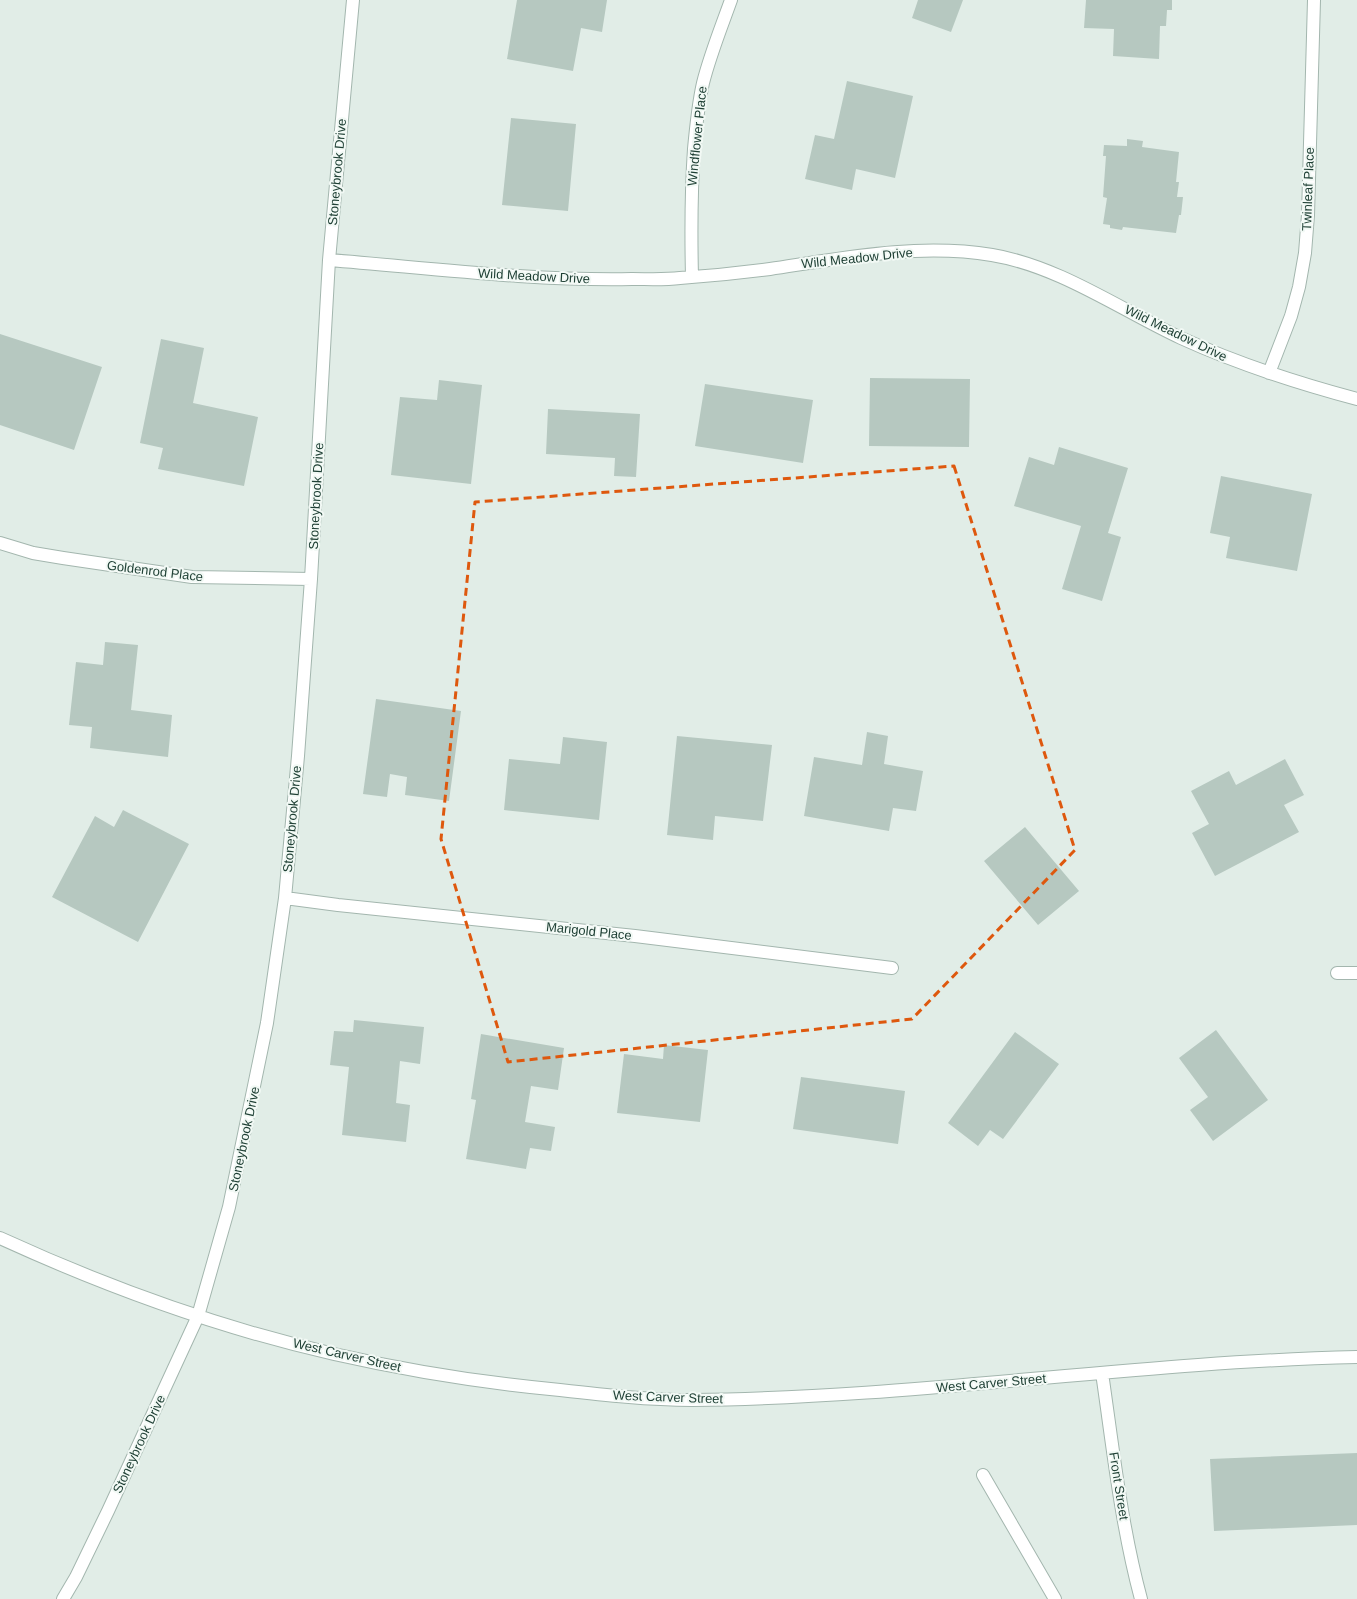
<svg xmlns="http://www.w3.org/2000/svg" width="1357" height="1599" font-family="Helvetica,sans-serif">
<style>
.building{fill:#b6c8c0}
.lines{fill:none;stroke-linecap:round;stroke-linejoin:round}
.minor-casing{stroke:#a3b6ae;stroke-width:14}
.minor{stroke:#fff;stroke-width:12}
.marked{fill:none;stroke:#de580e;stroke-width:3;stroke-dasharray:8 5;stroke-linejoin:round}
.labels{text-anchor:middle;dominant-baseline:central;stroke-width:4;stroke-linejoin:round;paint-order:stroke}
.street-label{font-size:13px;fill:#1f4035;stroke:#f2f9f5}
</style>
<rect width="100%" height="100%" fill="#e1ede7"/>
<!-- building -->
<path class="building" d="M517,0H607L602,32L581,28L573,71L507,59Z
M918,0H963L951,32L912,18Z
M1086,0H1172V10H1167L1166,26H1160L1159,59L1113,56L1114,29L1084,28Z
M847,81L913,96L895,178L856,169L852,190L805,179L815,135L834,139Z
M511,118L576,124L568,211L502,205Z
M1127,139L1143,141L1142,147L1179,152L1176,182H1179L1177,197H1183L1181,215H1179L1176,233L1123,227L1122,230L1110,228V225L1103,224L1107,198L1103,197L1106,156H1103L1104,145L1127,146Z
M0,334L102,367L74,450L0,425Z
M161,339L204,348L193,403L258,417L244,486L158,469L163,448L140,443Z
M870,378L970,379L969,447L869,446Z
M439,380L482,385L471,484L391,475L400,397L437,400Z
M705,384L813,400L803,463L695,446Z
M548,409L640,414L636,477L614,476L615,458L546,454Z
M1059,447L1128,468L1108,533L1121,537L1102,601L1062,589L1081,526L1014,506L1029,457L1054,465Z
M1221,476L1312,494L1297,571L1226,558L1230,537L1210,533Z
M105,642L138,645L131,710L172,715L168,757L90,748L92,727L69,725L76,662L103,665Z
M376,699L461,711L449,801L405,795L407,777L390,774L387,797L363,794Z
M867,732L888,736L884,764L923,771L916,811L893,808L889,831L804,816L814,757L862,765Z
M677,736L772,745L763,821L715,816L713,840L667,835Z
M563,737L607,742L599,820L504,810L509,759L560,764Z
M1285,759L1304,795L1284,805L1299,832L1215,876L1192,833L1209,824L1191,791L1229,771L1236,785Z
M123,810L189,844L138,942L52,897L95,816L114,827Z
M1025,827L1079,891L1038,925L984,861Z
M354,1020L424,1027L420,1064L400,1061L396,1103L410,1105L406,1142L342,1135L349,1067L330,1065L334,1031L353,1032Z
M1216,1030L1268,1100L1213,1141L1190,1110L1208,1097L1179,1058Z
M1015,1032L1059,1064L1003,1139L990,1130L978,1146L948,1123Z
M481,1034L564,1048L558,1090L531,1086L525,1122L555,1127L551,1151L530,1148L526,1169L466,1159L476,1100L471,1099Z
M664,1045L708,1050L700,1122L617,1113L624,1054L663,1059Z
M801,1077L905,1091L898,1144L793,1129Z
M1357,1453V1525L1214,1531L1210,1459Z"/>
<g class="lines">
<defs>
<path id="minor" d="M329,260C430,268 531,281 632,279C648,279 664,280 680,278C710,276 740,273 770,269C843,258 918,243 992,255C1059,266 1121,310 1181,338C1238,364 1297,383 1357,399
M692,277C691,234 691,192 694,149C696,127 698,105 703,83C710,55 721,28 731,0
M1269,373L1291,316L1299,287L1305,253L1308,215L1314,0
M0,543L33,553L63,558L192,577L311,579
M285,898L338,905L635,936L892,968
M1337,973H1357
M0,1238C107,1287 220,1328 334,1354C409,1371 484,1383 560,1390C604,1395 648,1400 692,1400C914,1398 1135,1362 1357,1357
M1102,1373C1113,1448 1121,1525 1141,1599
M983,1475L1055,1599
M63,1599L76,1577L108,1511L198,1316L229,1207L267,1023L285,898L298,756L311,579L329,260L353,0"/>
</defs>
<!-- minor casing -->
<use href="#minor" class="minor-casing"/>
<!-- minor -->
<use href="#minor" class="minor"/>
</g>
<!-- marked area -->
<path class="marked" d="M954,466L1075,850L912,1019L508,1062L441,839L475,502Z"/>
<g class="labels">
<!-- street labels -->
<g class="street-label">
<text transform="translate(697 136) rotate(-84)">Windflower Place</text>
<text transform="translate(337 172) rotate(-85)">Stoneybrook Drive</text>
<text transform="translate(1308 189) rotate(-88)">Twinleaf Place</text>
<text transform="translate(857 258) rotate(-6)">Wild Meadow Drive</text>
<text transform="translate(534 276) rotate(3)">Wild Meadow Drive</text>
<text transform="translate(1176 333) rotate(26)">Wild Meadow Drive</text>
<text transform="translate(316 496) rotate(-87)">Stoneybrook Drive</text>
<text transform="translate(155 571) rotate(7)">Goldenrod Place</text>
<text transform="translate(292 819) rotate(-85)">Stoneybrook Drive</text>
<text transform="translate(589 931) rotate(6)">Marigold Place</text>
<text transform="translate(244 1139) rotate(-78)">Stoneybrook Drive</text>
<text transform="translate(347 1355) rotate(13)">West Carver Street</text>
<text transform="translate(991 1383) rotate(-5)">West Carver Street</text>
<text transform="translate(668 1397) rotate(2)">West Carver Street</text>
<text transform="translate(139 1444) rotate(-65)">Stoneybrook Drive</text>
<text transform="translate(1119 1486) rotate(81)">Front Street</text>
</g>
</g>
</svg>
